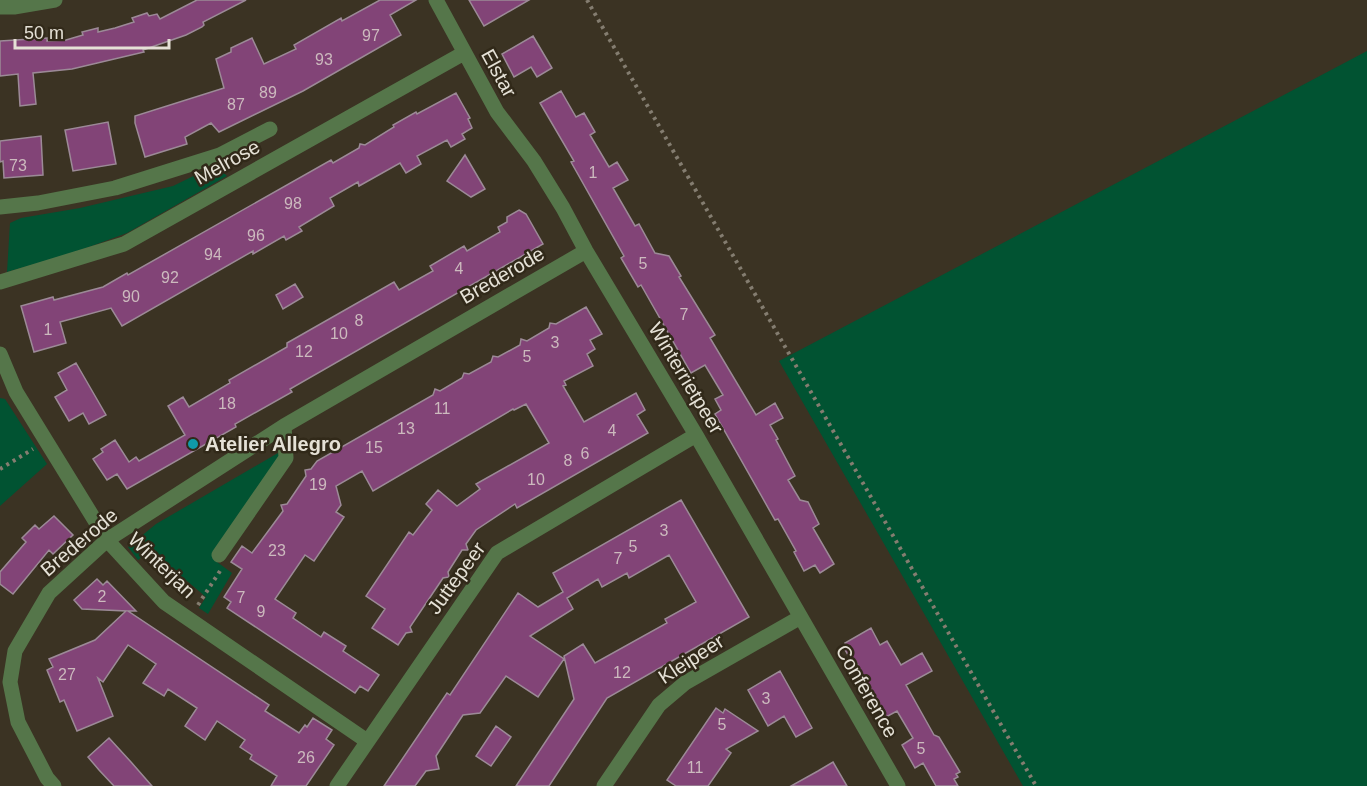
<svg xmlns="http://www.w3.org/2000/svg" width="1367" height="786" font-family="Helvetica,sans-serif">
<style>
.green{fill:#015332}
.building{fill:#824477;stroke:#9c8a97;stroke-width:1.5}
.lines{fill:none;stroke-linecap:round;stroke-linejoin:round}
.path{stroke:#847d70;stroke-width:4;stroke-dasharray:3 4.5;stroke-linecap:butt}
.street{stroke:#55764a;stroke-width:15}
.culture-dot{fill:#0f9aa8;stroke:#312919;stroke-width:2}
.labels{text-anchor:middle;dominant-baseline:central;stroke-width:5;stroke-linejoin:round;paint-order:stroke}
.number-label{font-size:16px;fill:#ccbabe}
.street-label{font-size:20px;fill:#e5e1d6;stroke:#312919}
.poi-label{font-size:20px;font-weight:bold;fill:#e5e1d6;stroke:#312919;text-anchor:start}
</style>
<rect width="100%" height="100%" fill="#3b3323"/>
<!-- green -->
<path class="green" d="M1367,51V786H1023L779,361Z
M216,165L227,176L127,233L70,254L7,272L10,223L21,218L80,208L173,186Z
M0,398L5,399L47,464L0,506Z
M278,453L281,460L213,559L232,573L208,614L199,608L206,597L169,566L153,548L138,560L128,547L156,524Z"/>
<!-- building -->
<path class="building" d="M197,0H246L203,22L204,25L202,27L186,35L143,50L144,52L72,69L33,73L36,104L20,106L18,74L0,76V41L47,38V41L66,40L83,35L82,32L98,28V32L115,28L134,22L132,18L147,13L149,16L157,14L160,19Z
M380,0H416L390,15L401,35L303,91L219,132L211,123L185,137L187,144L145,157L135,123V116L224,88L216,59L231,52V48L252,38L264,64L296,49L294,45L341,18L342,21Z
M469,0H529L484,26Z
M533,36L552,68L537,77L531,67L514,77L502,54Z
M561,91L576,117L584,113L595,132L590,135L609,167L617,162L628,180L613,188L635,226L639,224L655,253L669,256L681,276L679,277L715,335L710,338L756,415L775,403L783,418L770,425L778,439L776,440L795,476L788,480L800,500L808,502L819,524L813,528L834,564L820,573L815,565L804,571L794,552L796,551L778,519L775,520L715,414L721,410L715,399L723,395L705,365L691,373L641,285L638,287L621,258L624,256L571,162L574,161L540,103Z
M456,93L470,118L468,119L472,128L462,134L465,139L451,147L447,140L417,156L421,164L406,173L400,163L359,186L358,182L330,198L334,206L299,227L302,231L286,240L284,236L253,254V251L122,326L111,308L60,322L66,343L34,352L21,306L53,297L54,300L103,287L127,273L128,275L331,160L333,163L359,148L360,144L365,145L394,127L393,125L416,112L417,114Z
M108,122L116,164L73,171L65,130Z
M41,136L43,175L4,178L3,161L0,162V141Z
M465,155L485,189L471,197L447,181Z
M519,210L526,214L543,244L290,389L292,392L235,424L236,427L127,489L117,474L107,480L93,459L103,452L101,449L115,440L129,462L136,457L139,461L185,435L168,406L183,397L189,407L230,383L229,380L287,347V343L394,282L399,290L433,271L430,266L464,246L467,251L500,232L498,227L507,222V217Z
M295,284L303,297L283,309L276,295Z
M586,307L602,334L590,340L595,349L587,354L593,366L564,381L566,385L563,386L584,422L636,393L645,410L637,415L648,433L517,508L515,504L476,530L466,544L468,550H462L448,572L449,577L443,578L410,627L412,632L406,633L398,645L372,628L385,609L366,596L409,532L413,535L432,510L426,504L438,490L457,506L480,489L476,484L549,443L526,404L514,410L513,409L373,491L362,471L336,486L341,505L336,512L344,517L314,561L305,555L275,599L296,613L293,618L321,637L324,632L346,646L343,651L379,675L368,691L360,686L355,693L227,608L231,602L224,597L242,569L231,562L242,546L252,553L283,511L281,505L287,504L306,476L305,470L311,469L317,461L433,395L435,389L440,391L462,378L464,373L469,374L491,362L493,356L498,357L520,345L521,339L527,341L549,328L550,323L556,324Z
M76,363L106,415L89,424L83,413L69,421L55,397L67,390L58,373Z
M681,500L749,617L607,698L549,786H516L574,699L564,656L583,644L595,663L667,623L665,619L696,602L669,555L629,578L627,573L602,587L598,579L567,598L573,609L530,636L564,659L538,697L506,676L480,713L463,715L436,756L439,769L426,771L415,786H384L447,693L450,695L518,593L538,607L563,592L553,573Z
M54,516L73,535L53,554L49,550L13,594L0,584V572L26,542L22,538L35,525L39,529Z
M97,579L103,585L107,581L136,611H128L269,705L265,711L299,733L305,725L307,727L313,718L332,730L326,739L334,745L306,786H271L277,776L250,759L252,755L240,747L245,740L217,721L205,740L185,726L197,708L168,689L164,696L143,683L156,664L128,645L103,682L98,678L113,716L77,731L64,700L60,702L47,670L53,667L49,659L95,640L126,611L82,609L74,600Z
M871,628L880,645L887,641L901,665L922,653L932,671L906,685L934,735L939,737L960,772L956,774L958,777L954,779L958,786H936L923,763L915,768L902,745L913,738L897,711L886,717L855,660L852,662L844,648L847,646L845,643Z
M780,671L812,728L796,737L784,716L768,726L748,690Z
M716,708L723,713L725,709L758,731L726,749L731,753L708,786H676L667,780Z
M496,726L511,737L491,766L476,756Z
M109,738L131,762L152,786H114L99,770L88,757Z
M833,762L847,786H791L818,771Z"/>
<g class="lines">
<!-- path -->
<path class="path" d="M587,0L1036,786
M0,469L33,449
M198,605L220,571"/>
<!-- street -->
<path class="street" d="M436,0L497,112L534,161L563,208L586,251L696,435L898,786
M0,7H14L55,0
M0,207L38,203L115,188L220,155L270,129
M0,282L124,244L464,53
M0,354L16,392L107,540L164,602L367,741
M219,555L286,458L284,426
M54,786L47,778L18,722L10,682L15,651L49,593L107,540L284,426L586,251
M337,786L497,553L696,435
M604,786L659,705L685,683L799,618"/>
</g>
<!-- markers -->
<circle class="culture-dot" cx="193" cy="444" r="6"/>
<g class="labels">
<!-- number labels -->
<g class="number-label">
<text x="371" y="35">97</text>
<text x="324" y="59">93</text>
<text x="268" y="92">89</text>
<text x="236" y="104">87</text>
<text x="18" y="165">73</text>
<text x="593" y="172">1</text>
<text x="293" y="203">98</text>
<text x="256" y="235">96</text>
<text x="213" y="254">94</text>
<text x="643" y="263">5</text>
<text x="459" y="268">4</text>
<text x="170" y="277">92</text>
<text x="131" y="296">90</text>
<text x="684" y="314">7</text>
<text x="359" y="320">8</text>
<text x="48" y="329">1</text>
<text x="339" y="333">10</text>
<text x="555" y="342">3</text>
<text x="304" y="351">12</text>
<text x="527" y="356">5</text>
<text x="227" y="403">18</text>
<text x="442" y="408">11</text>
<text x="406" y="428">13</text>
<text x="612" y="430">4</text>
<text x="374" y="447">15</text>
<text x="585" y="453">6</text>
<text x="568" y="460">8</text>
<text x="536" y="479">10</text>
<text x="318" y="484">19</text>
<text x="664" y="530">3</text>
<text x="633" y="546">5</text>
<text x="277" y="550">23</text>
<text x="618" y="558">7</text>
<text x="102" y="596">2</text>
<text x="241" y="597">7</text>
<text x="261" y="611">9</text>
<text x="622" y="672">12</text>
<text x="67" y="674">27</text>
<text x="766" y="698">3</text>
<text x="722" y="724">5</text>
<text x="921" y="748">5</text>
<text x="306" y="757">26</text>
<text x="695" y="767">11</text>
</g>
<!-- street labels -->
<g class="street-label">
<text transform="translate(499 73) rotate(61)">Elstar</text>
<text transform="translate(227 162) rotate(-29)">Melrose</text>
<text transform="translate(502 275) rotate(-30)">Brederode</text>
<text transform="translate(686 378) rotate(59)">Winterrietpeer</text>
<text transform="translate(79 542) rotate(-40)">Brederode</text>
<text transform="translate(162 565) rotate(44)">Winterjan</text>
<text transform="translate(456 578) rotate(-54)">Juttepeer</text>
<text transform="translate(691 659) rotate(-33)">Kleipeer</text>
<text transform="translate(867 691) rotate(60)">Conference</text>
</g>
<!-- poi labels -->
<g class="poi-label">
<text x="205" y="444">Atelier Allegro</text>
</g>
</g>
<!-- scale -->
<path d="M15 39v9h154v-9" fill="none" stroke="#e5e1d6" stroke-width="3"/>
<text x="24" y="39" font-size="18" fill="#e5e1d6" stroke="#312919" stroke-width="4.5" paint-order="stroke">50 m</text>
</svg>
